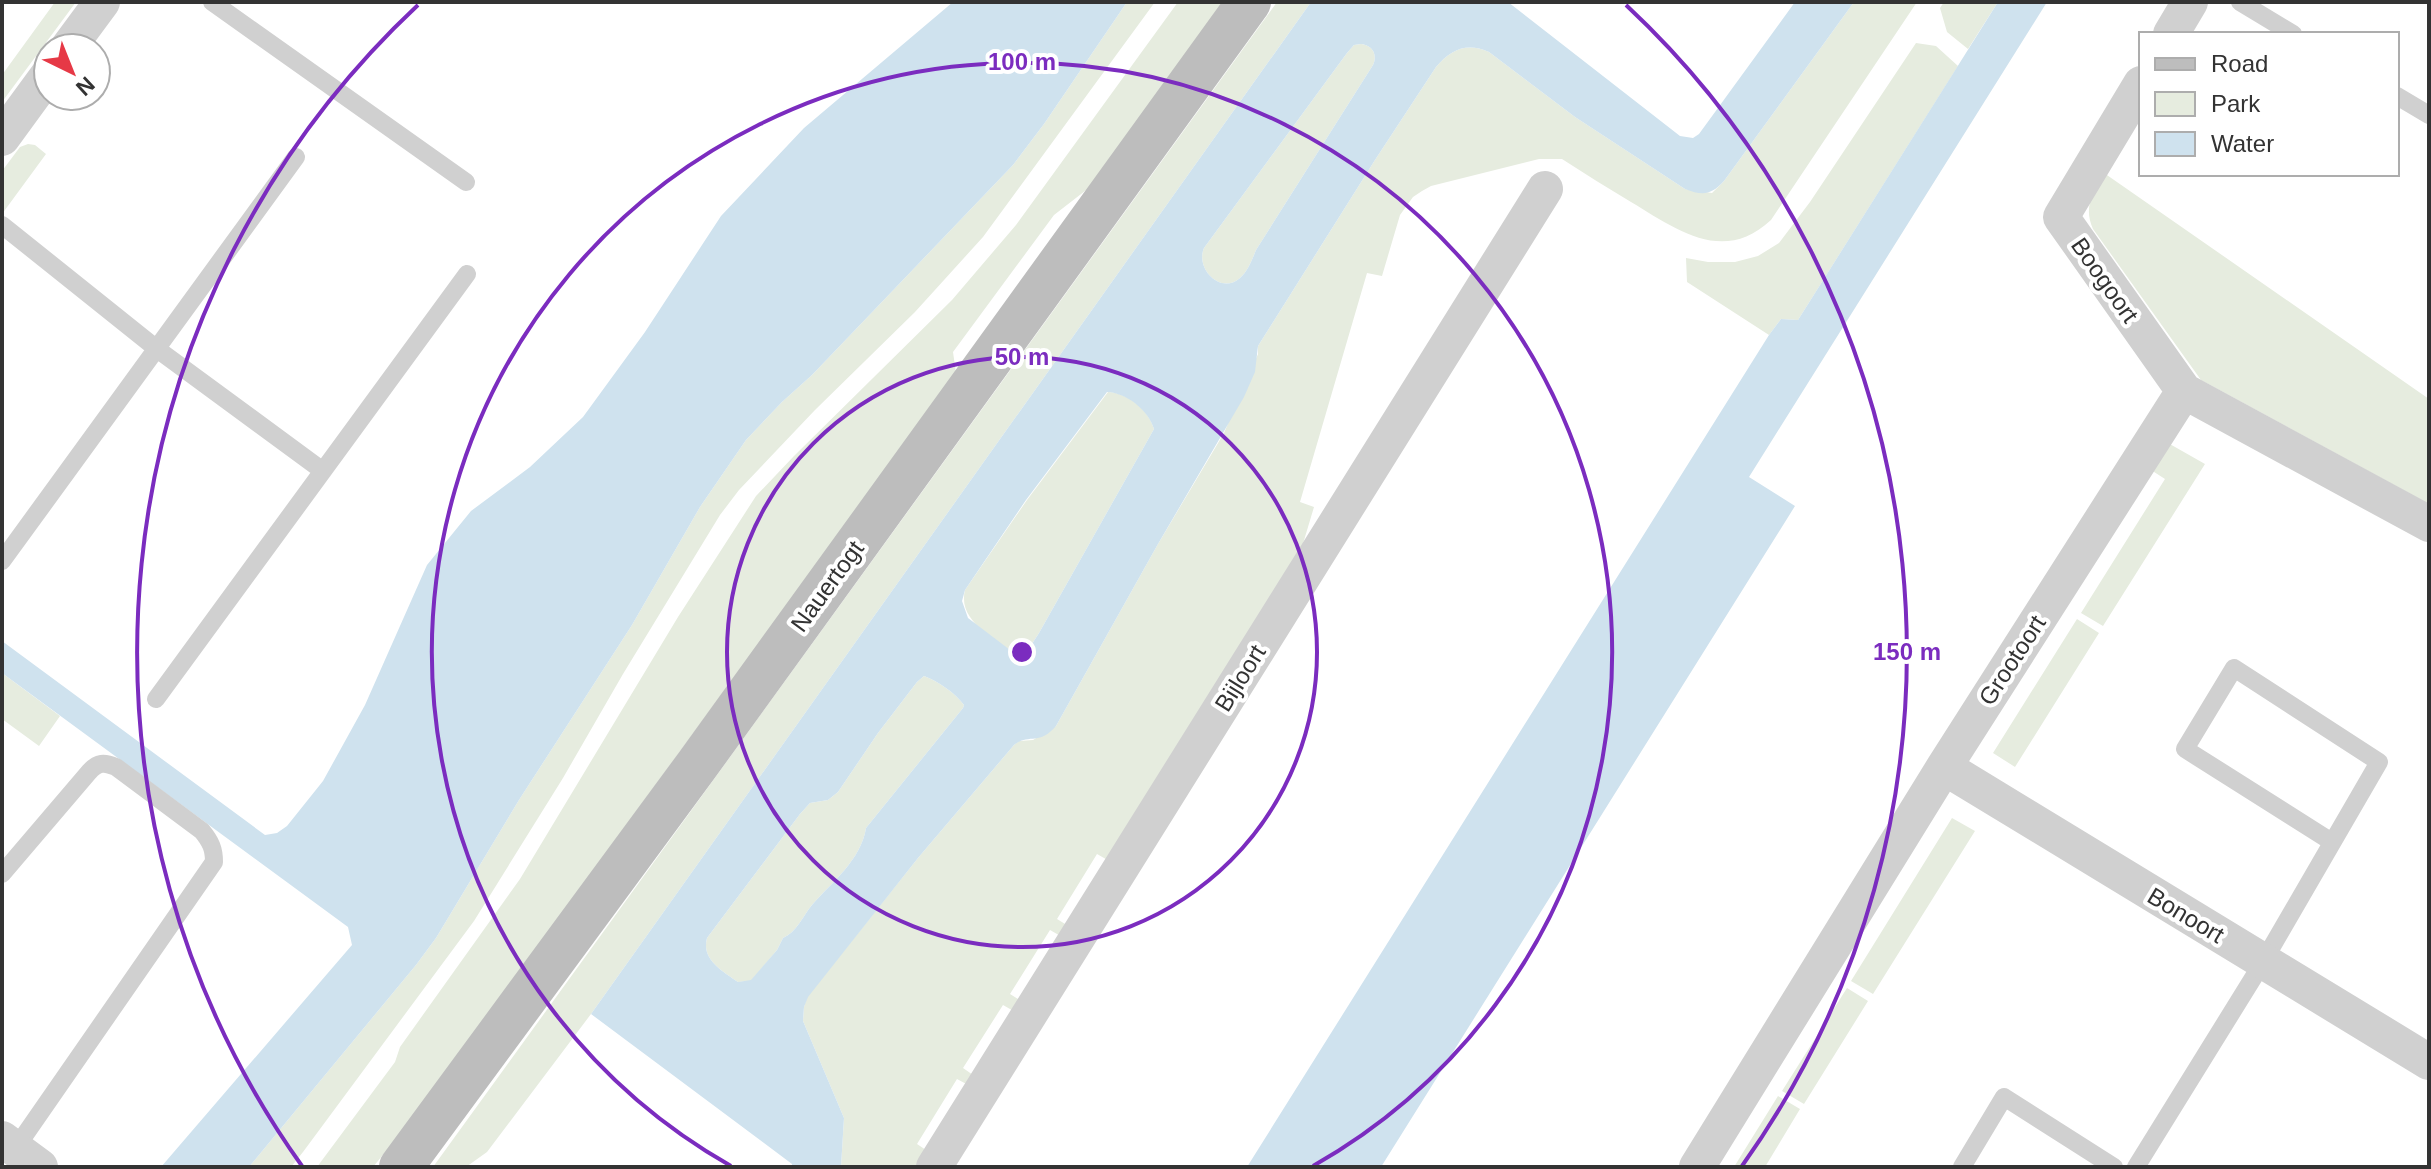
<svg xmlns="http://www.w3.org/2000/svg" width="2431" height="1169" font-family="Helvetica,sans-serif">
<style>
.green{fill:#e6ecdf}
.water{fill:#cfe2ee;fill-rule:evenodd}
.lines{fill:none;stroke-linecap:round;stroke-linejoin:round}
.lane{stroke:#d0d0d0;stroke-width:18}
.street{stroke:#d0d0d0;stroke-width:36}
.secondary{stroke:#bdbdbd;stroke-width:44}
.ring{fill:none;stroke:#7b2cbf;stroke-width:4}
.labels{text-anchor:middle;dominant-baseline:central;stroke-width:8;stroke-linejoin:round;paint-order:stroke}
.street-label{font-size:24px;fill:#333;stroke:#fff}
.centre{fill:#7b2cbf;stroke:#fff;stroke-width:4}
.ring-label{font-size:24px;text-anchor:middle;font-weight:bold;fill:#7b2cbf;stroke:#fff;stroke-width:8;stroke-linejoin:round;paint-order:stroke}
</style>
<rect width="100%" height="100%" fill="#fff"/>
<!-- green -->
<path class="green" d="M55,2H76L2,102V75Z
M1127,2H1155L983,237L915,312L815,410L739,490L720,515L623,674L563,778L474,921L303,1152L291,1167H249L416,965L436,938L519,800L632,625L700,507L746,440L782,402L812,375L1013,165L1044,124Z
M1178,2H1225L1094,184L1054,215L953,352L956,373L409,1123L373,1167H317L395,1062L400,1047L520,879L678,617L756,496L794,456L952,300L1016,225Z
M1277,2H1311L591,1014L487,1152L466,1167H433Z
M1854,2H1917L1771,220C1723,265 1676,229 1631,202C1608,188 1585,174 1562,159H1539L1431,186L1422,191L1413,197L1400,215L1382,276L1367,273L1300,502L1314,507L1296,567L1111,862L1097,854L1057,919L1070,927L1064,938L1050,930L1010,994L1023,1002L1017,1013L1003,1005L963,1068L976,1077L970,1086L957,1079L917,1144L929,1152L920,1167H841L844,1118L803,1021L804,1007L807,997L918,858L1014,745L1019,741L1033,740L1056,726L1158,544L1224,433L1258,354V346L1375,160L1436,67C1451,49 1467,42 1489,52L1575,117L1685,189L1712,193L1724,181Z
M1944,2H1998L1968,49L1947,32L1940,8Z
M1916,43L1936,46L1958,66L1798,320L1781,319L1769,335L1687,282L1686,258L1708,262H1735L1758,256L1779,243L1810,202Z
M1361,44C1372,45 1378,54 1373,65L1256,250C1252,260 1248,271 1240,278C1221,295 1195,269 1204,248L1347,53L1354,45Z
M28,144L35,145L46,154L2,214V171L20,147Z
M2104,173L2429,399V504L2201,380L2093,229C2083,207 2093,193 2104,173Z
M1108,392C1128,393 1148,409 1154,429L1039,633L1024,656H1018C996,639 957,622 965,590L1027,500Z
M2168,443L2205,464L2103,626L2081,613L2165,479L2151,470Z
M2077,619L2099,633L2015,767L1993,753Z
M2,673L60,716L39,746L2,719Z
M924,676C938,681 955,693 964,705L963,708L866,828C861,860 832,882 812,905C802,917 797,932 783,938L777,950L751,981L738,982C723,971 701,960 707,938L800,814L810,803L828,800L838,792L878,733L917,682Z
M1952,818L1975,831L1873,994L1851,981Z
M1847,988L1868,1001L1804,1104L1782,1091Z
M1778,1096L1800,1109L1765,1167H1734Z"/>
<!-- water -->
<path class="water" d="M953,2H1127L1044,124L1013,165L812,375L782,402L746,440L700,507L632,625L519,800L436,938L416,965L249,1167H161L352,945L348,927L2,673V641L265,835L277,833L287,826L323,781L365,705L427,565L471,511L530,467L583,417L645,332L721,216L804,128Z
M1311,2H1508L1680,136L1693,138L1699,134L1795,2H1854L1724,181C1711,195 1703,196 1685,189L1575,117L1489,52C1467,42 1451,49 1436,67L1375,160L1258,346L1255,372L1244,397L1158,544L1056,726C1039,746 1029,733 1014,745L918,858L808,997L804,1007L803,1021L844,1118L841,1167H792V1164L591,1014ZM1361,44C1372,45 1378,54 1373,65L1256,250C1252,260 1248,271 1240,278C1221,295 1195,269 1204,248L1347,53L1354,45ZM1107,392C1127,393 1148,410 1154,429L1039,633L1024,656H1018L968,618L962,601L965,590L1026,500ZM924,676C938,681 955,693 964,705L963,708L866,828C861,860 832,882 812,905C802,917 797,932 783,938L777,950L751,980L738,982C723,971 701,960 707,938L800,814L810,803L828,800L838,792L878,733L917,682Z
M1998,2H2047L1749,477L1795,506L1381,1167H1247L1769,335L1781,319L1798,320Z"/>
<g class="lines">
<!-- lane -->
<path class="lane" d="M212,2L466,182
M2240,2L2293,34
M2397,96L2429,115
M2,225L157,349L323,471
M2,561L296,157
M156,699L467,274
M2,874L89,772C98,762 104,762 116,767L202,831C211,842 214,849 214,862L15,1149
M1962,1167L2004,1097L2114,1167
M2136,1167L2263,962L2379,762L2234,668L2185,749L2332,842"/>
<!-- street -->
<path class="street" d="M2171,34L2190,2
M68,48L102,2
M2141,84L2061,217L2184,391
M2,138L48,75
M1944,767L2429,1062
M2,1139L40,1167
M934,1167L1545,189
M1697,1167L1944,767L2184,391L2429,524"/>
<!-- secondary -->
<path class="secondary" d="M401,1167L697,765L1249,2"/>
</g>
<!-- distance rings -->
<g class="ring">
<circle cx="1022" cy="652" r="295"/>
<path d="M731 1166A590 590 0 1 1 1313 1166"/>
<path d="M302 1166A885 885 0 0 1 418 5M1626 5A885 885 0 0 1 1742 1166"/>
</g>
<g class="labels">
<!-- street labels -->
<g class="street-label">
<text transform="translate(2105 280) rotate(55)">Boogoort</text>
<text transform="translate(827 586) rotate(-54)">Nauertogt</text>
<text transform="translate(2012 660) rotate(-57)">Grootoort</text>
<text transform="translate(1240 678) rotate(-58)">Bijloort</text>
<text transform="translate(2186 915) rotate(31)">Bonoort</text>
</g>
</g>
<circle cx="1022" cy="652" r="12" class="centre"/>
<g class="ring-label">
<text x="1022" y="70">100 m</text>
<text x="1022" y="365">50 m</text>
<text x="1907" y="660">150 m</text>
</g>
<!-- border -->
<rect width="2431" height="1169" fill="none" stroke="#333333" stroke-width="8"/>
<!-- legend -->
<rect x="2139" y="32" width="260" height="144" fill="#ffffff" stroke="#adadad" stroke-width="2"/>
<rect x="2155" y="58" width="40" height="12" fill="#bdbdbd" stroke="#adadad" stroke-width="2"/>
<text x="2211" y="72" font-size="24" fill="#333333">Road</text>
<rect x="2155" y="92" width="40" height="24" fill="#e6ecdf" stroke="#adadad" stroke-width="2"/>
<text x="2211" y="112" font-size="24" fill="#333333">Park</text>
<rect x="2155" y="132" width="40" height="24" fill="#cfe2ee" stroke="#adadad" stroke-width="2"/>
<text x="2211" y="152" font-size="24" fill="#333333">Water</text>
<!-- north arrow -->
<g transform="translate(72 72) rotate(137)"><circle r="38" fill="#ffffff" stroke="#adadad" stroke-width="2"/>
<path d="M0-6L14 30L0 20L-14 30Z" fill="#e63946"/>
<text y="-12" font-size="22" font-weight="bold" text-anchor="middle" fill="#333333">N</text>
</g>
</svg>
